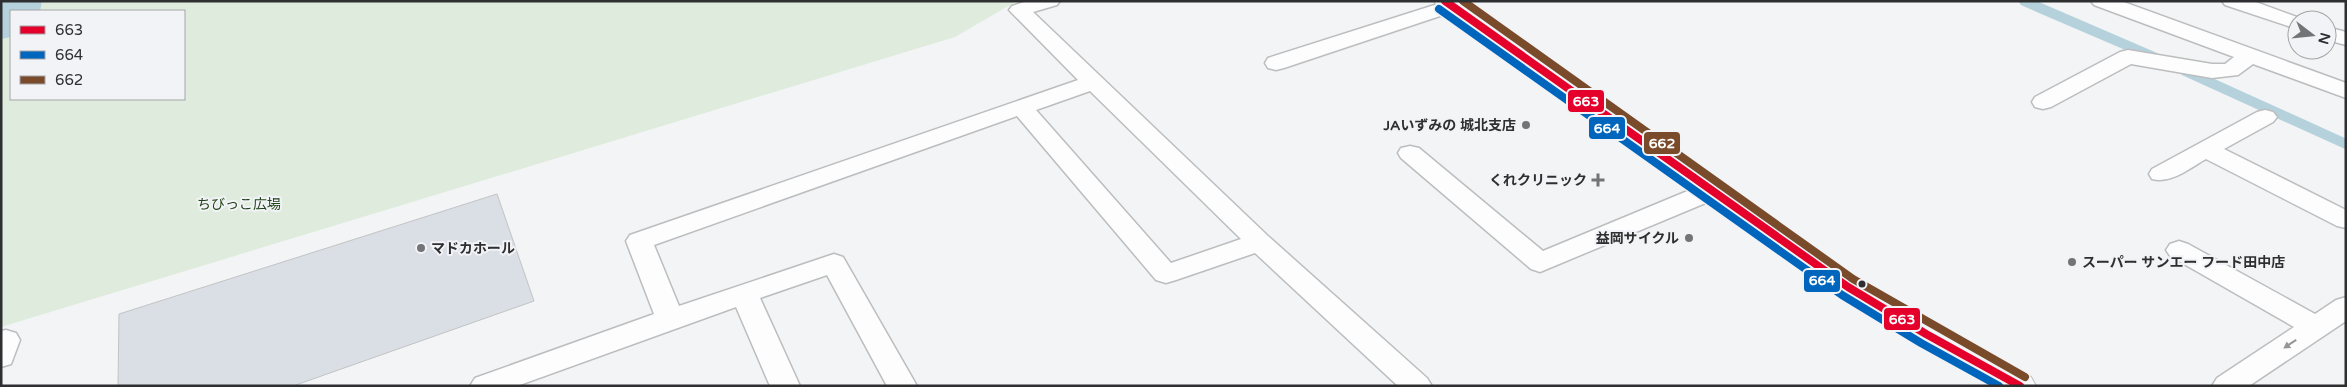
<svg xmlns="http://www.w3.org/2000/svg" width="2347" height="387" font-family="'Varela Round','Noto Sans JP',sans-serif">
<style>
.green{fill:#dfecdd;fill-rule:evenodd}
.water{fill:#b5d2dc}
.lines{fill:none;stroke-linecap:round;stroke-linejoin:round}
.stream{stroke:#b5d2dc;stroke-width:10}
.building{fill:#dadee5;stroke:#c2c3c4}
.street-casing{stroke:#bcbdbe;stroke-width:3}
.secondary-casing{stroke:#bcbdbe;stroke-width:2}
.street{fill:#fdfdfe;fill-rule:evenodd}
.secondary{fill:#fdfdfe;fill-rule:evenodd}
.bus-1-casing{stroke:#f2f3f6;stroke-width:11}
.bus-2-casing{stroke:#f2f3f6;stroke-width:11}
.bus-3-casing{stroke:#f2f3f6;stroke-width:11}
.bus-1{stroke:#e4002b;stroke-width:8}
.bus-2{stroke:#0065bd;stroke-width:8}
.bus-3{stroke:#7a4b2a;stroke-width:8}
.oneway{fill:#969697}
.poi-dot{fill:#737475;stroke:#f2f3f6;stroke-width:2}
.bus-dot{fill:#2e2f30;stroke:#f2f3f6;stroke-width:2}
.labels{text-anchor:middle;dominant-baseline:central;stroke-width:4;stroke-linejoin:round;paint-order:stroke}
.poi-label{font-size:14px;font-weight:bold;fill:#2e2f30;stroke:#f2f3f6;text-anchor:end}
.park-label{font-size:14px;fill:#214319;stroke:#f2f3f6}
.line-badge{stroke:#f2f3f6;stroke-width:2}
.badge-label{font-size:14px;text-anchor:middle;font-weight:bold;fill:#fff}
</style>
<rect width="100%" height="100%" fill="#f3f4f5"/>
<!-- green -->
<path class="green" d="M1,1H1017L955,37L1,327ZM11,11H184V99H11Z"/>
<!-- water -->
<path class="water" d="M1,1H42L40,11H11V37L1,39Z"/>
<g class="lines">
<!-- stream -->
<path class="stream" d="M2024,1L2154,57
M2185,71L2346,144"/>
</g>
<!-- building -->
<path class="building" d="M497,194L534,301L293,386H118L119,314Z"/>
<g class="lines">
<defs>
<path id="street" d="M1027,1H1060L1057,5L1033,12L1268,236L1427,378L1432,386H1398L1255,253L1176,280L1166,283L1156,280L1017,116L654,245L679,306L825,257L834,254L843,257L917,386H887L827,275L760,298L800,386H770L736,307L517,386H470L475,378L654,314L626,241L630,235L1078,80L1009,10L1012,6ZM1090,91L1241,239L1171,263L1036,110Z
M2091,1H2121L2346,83V98L2253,64L2238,75L2212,78L2131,64L2051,107L2043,109L2035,107L2032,102L2035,97L2120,52L2128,50L2212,64H2225L2234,57L2094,5Z
M2222,1H2253L2305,20H2297V29L2225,5Z
M1444,2H1458L1461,6L1458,10L1284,68L1276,70L1268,68L1265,63L1268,58Z
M2327,27L2346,32V45L2327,40Z
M2265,110L2273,112L2277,117L2273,122L2224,149L2346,210V228L2337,226L2206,159C2190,168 2171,184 2152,179L2149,174L2152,169L2257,112Z
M1410,146L1419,148L1543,251L1702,185L1711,183L1720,185L1723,191L1720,197L1540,272L1531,269L1401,158L1398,153L1401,148Z
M2179,241L2188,244L2315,314L2336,300L2346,297V321L2249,386H2212L2217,378L2294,327L2170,256L2166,250L2170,244Z
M6,330L16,333L20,340L11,364L1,367V331Z"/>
<path id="secondary" d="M1434,1H1460L1859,280L1937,326L2031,377L2036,386H1993L1915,342L1837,294L1437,6Z"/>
</defs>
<!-- street casing -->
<use href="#street" class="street-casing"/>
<!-- secondary casing -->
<use href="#secondary" class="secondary-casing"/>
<!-- street -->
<use href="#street" class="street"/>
<!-- secondary -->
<use href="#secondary" class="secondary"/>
<defs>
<path id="bus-1" d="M1445,1L1848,287L1926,334L2020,386"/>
<path id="bus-2" d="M1439,9L1842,295L1921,343L1999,386"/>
<path id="bus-3" d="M1463,1L1853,279L2025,377"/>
</defs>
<!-- bus-1 casing -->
<use href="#bus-1" class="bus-1-casing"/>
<!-- bus-2 casing -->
<use href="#bus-2" class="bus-2-casing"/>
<!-- bus-3 casing -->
<use href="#bus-3" class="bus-3-casing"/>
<!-- bus-1 -->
<use href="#bus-1" class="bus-1"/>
<!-- bus-2 -->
<use href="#bus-2" class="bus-2"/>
<!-- bus-3 -->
<use href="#bus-3" class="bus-3"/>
</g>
<!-- one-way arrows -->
<defs><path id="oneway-solid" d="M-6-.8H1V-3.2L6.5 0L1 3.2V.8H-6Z" transform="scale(1.25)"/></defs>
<use class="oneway" href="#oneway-solid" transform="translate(2290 344) rotate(146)"/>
<!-- markers -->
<g class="poi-dot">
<circle cx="1526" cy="125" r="5"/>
<path d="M1595.5 172.5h5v5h5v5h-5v5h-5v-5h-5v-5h5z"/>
<circle cx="1689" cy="238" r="5"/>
<circle cx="421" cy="248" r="5"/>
<circle cx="2072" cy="262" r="5"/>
</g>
<circle class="bus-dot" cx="1862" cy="284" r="4.5"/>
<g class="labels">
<!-- poi labels -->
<g class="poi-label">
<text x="1516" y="125">JAいずみの 城北支店</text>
<text x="1587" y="180">くれクリニック</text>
<text x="1679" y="238">益岡サイクル</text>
<text x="431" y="248" text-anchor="start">マドカホール</text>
<text x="2082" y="262" text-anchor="start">スーパー サンエー フード田中店</text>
</g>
<!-- park labels -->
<g class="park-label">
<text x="239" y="204">ちびっこ広場</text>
</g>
</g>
<g class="line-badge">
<rect x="1567" y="89" width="38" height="24" rx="5" fill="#e4002b"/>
<rect x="1588" y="116" width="38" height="24" rx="5" fill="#0065bd"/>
<rect x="1643" y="131" width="38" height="24" rx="5" fill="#7a4b2a"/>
<rect x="1803" y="269" width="38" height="24" rx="5" fill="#0065bd"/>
<rect x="1883" y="307" width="38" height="24" rx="5" fill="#e4002b"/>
</g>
<g class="badge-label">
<text x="1586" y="106">663</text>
<text x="1607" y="133">664</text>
<text x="1662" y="148">662</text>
<text x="1822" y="285">664</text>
<text x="1902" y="324">663</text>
</g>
<!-- border -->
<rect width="2347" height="387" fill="none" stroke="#2e2f30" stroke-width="5"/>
<!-- legend -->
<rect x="10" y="10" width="175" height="90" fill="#f2f3f6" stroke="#a4a5a7"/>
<rect x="20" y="26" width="25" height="8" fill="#e4002b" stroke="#a4a5a7"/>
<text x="55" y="35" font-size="15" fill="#2e2f30">663</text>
<rect x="20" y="51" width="25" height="8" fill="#0065bd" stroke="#a4a5a7"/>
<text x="55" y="60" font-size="15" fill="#2e2f30">664</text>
<rect x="20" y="76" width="25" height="8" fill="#7a4b2a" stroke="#a4a5a7"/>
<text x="55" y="85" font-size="15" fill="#2e2f30">662</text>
<!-- north arrow -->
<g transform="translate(2312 35) rotate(106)"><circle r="24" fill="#f2f3f6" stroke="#a4a5a7"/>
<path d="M0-4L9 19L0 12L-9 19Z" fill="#737475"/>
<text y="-8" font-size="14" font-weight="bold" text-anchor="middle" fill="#2e2f30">N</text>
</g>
</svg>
